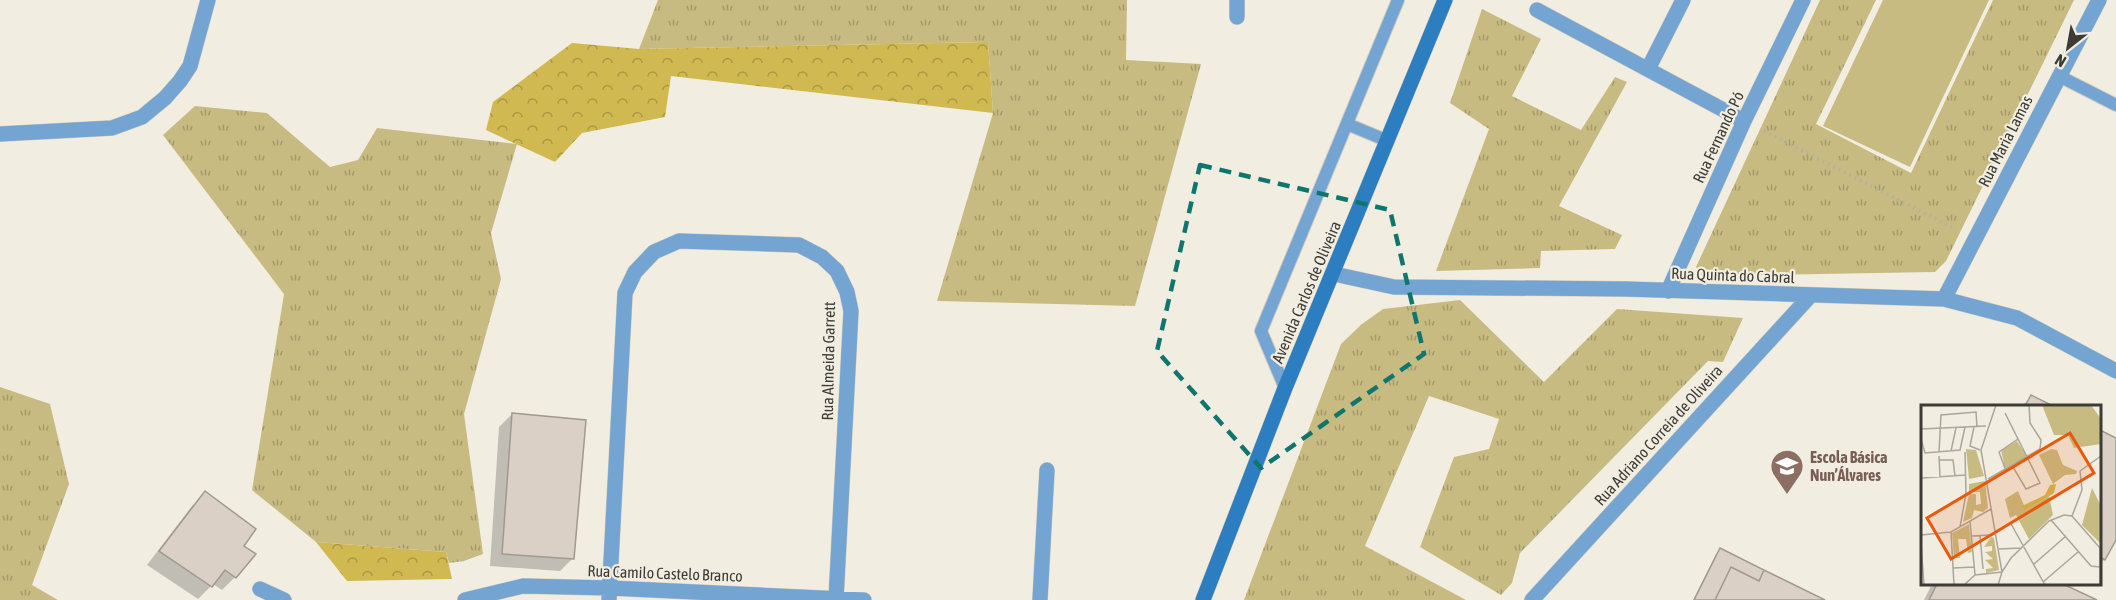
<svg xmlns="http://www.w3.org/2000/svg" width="2116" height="600" font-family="'Asap Condensed',sans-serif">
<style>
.grass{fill:url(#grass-tufts)}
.forest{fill:url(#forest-crowns)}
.pitch{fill:#c8bb81}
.shadow{fill:#0003}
.building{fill:#dad0c6;stroke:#a1988f;stroke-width:1.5}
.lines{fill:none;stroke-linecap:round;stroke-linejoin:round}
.service-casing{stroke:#cdcabf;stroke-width:14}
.minor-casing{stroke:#cdcabf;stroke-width:16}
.tertiary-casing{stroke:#cdcabf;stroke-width:16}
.secondary-casing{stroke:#cdcabf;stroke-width:16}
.path{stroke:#b2b0a5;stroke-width:4;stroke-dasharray:1.5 4.5;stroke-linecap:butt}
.service{stroke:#74a4d1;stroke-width:12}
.minor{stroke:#74a4d1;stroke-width:15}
.tertiary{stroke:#74a4d1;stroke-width:15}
.secondary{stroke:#2d7ec0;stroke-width:15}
.marked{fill:none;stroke:#0f766e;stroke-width:4.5;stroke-dasharray:12 8;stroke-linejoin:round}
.labels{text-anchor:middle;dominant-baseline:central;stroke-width:4.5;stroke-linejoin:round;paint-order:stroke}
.street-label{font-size:16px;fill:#3c3b36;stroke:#f1eee1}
.education-label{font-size:16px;font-weight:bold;fill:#785e54;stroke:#f1eee1;text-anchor:start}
.inset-road{fill:none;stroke:#a9a69d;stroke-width:1.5}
.view{fill:#e8590c;fill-opacity:0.15;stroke:#e8590c;stroke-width:3}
.inset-edge{fill:none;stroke:#3c3b36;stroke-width:3}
</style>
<defs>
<pattern id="grass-tufts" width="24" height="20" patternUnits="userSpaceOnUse" patternTransform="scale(1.5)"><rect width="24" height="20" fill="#c8bb81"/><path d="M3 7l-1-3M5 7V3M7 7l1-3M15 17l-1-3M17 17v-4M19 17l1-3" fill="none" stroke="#a4996a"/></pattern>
<pattern id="forest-crowns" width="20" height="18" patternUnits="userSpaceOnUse" patternTransform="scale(1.5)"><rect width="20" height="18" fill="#d0b950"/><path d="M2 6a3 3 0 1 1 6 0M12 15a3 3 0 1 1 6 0" fill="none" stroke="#aa9843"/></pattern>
</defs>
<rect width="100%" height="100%" fill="#f1eee1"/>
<!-- grass -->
<path class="grass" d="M658,0H1127L1126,60L1201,64L1135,306L937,301L993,113L988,42L639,49Z
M1820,0H1876L1816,124L1911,173L1993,0H2074L1946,261L1935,272L1702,276L1696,267Z
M1482,9L1541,39L1512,96L1581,130L1615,77L1627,82L1559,206L1622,235L1615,249L1541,251L1540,268L1436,271L1489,129L1450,103Z
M195,106L267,113L330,167L358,160L377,128L517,144L491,233L501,279L464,414L483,554L464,561L449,563L446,552L316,542L252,490L284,294L163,135Z
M1460,300L1544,382L1617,309L1743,318L1723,362L1708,361L1520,553L1512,583L1501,595L1420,547L1454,457L1489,449L1499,419L1429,396L1365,546L1466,600H1244L1341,344L1362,324L1383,309Z
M0,387L50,404L69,484L32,585L58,600H0Z"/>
<!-- forest -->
<path class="forest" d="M988,42L993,113L671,76L665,117L582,133L555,162L486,130L493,102L572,43L639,49Z
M316,542L446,552L452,579L347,581Z"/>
<!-- pitch -->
<path class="pitch" d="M1883,0H1989L1910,167L1823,126Z"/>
<!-- shadow -->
<path class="shadow" d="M2031,397L2050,406H2022Z
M512,414L573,558L560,571L490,566L499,427Z
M2100,431L2116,440V536L2104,560L2100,564Z
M205,493L235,577L222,590L213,584L198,599L147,565L192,506Z
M1721,550L1821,600H1693L1716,554Z
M1932,584H2060L2093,600H1924Z"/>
<!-- building -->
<path class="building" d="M2031,395L2053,406H2025Z
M512,413L586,420L574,559L502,554Z
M2100,430L2116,438V540L2105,560L2100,557Z
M205,491L256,529L244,546L256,554L236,578L225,570L212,587L159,551Z
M1720,548L1764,570L1759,581L1731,567L1715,600H1694Z
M1731,567L1759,581L1764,570L1825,600H1715Z
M1937,584H2063L2097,600H1929Z"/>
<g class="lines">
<defs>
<path id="service" d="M2059,76L2116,105
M1347,124L1388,141
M1285,388L1261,331L1398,0"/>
<path id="minor" d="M1537,10L1744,121
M1237,17V0
M1648,69L1683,0
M1334,274L1394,287L1626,289L1944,299L2017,318L2116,371
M1668,291L1744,121L1803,0
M1944,299L2099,0
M260,589L284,600
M465,600L523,586L610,588L864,600
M609,600L625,293L635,272L654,252L679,241L799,245L822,257L837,271L847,292L851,311L836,599
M1040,600L1047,470
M1532,600L1811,295"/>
<path id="tertiary" d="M0,134L112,128L142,117L165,98L180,81L190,66L208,0"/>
<path id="secondary" d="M1203,600L1285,388L1445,0"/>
</defs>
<!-- service casing -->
<use href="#service" class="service-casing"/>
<!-- minor casing -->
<use href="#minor" class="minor-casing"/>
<!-- tertiary casing -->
<use href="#tertiary" class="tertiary-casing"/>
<!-- secondary casing -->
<use href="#secondary" class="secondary-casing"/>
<!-- path -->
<path class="path" d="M1764,131L1955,229"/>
<!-- service -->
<use href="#service" class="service"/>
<!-- minor -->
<use href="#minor" class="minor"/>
<!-- tertiary -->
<use href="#tertiary" class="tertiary"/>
<!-- secondary -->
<use href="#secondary" class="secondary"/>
</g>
<!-- marked area -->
<path class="marked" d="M1200,165L1390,210L1424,354L1261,468L1157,351Z"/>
<!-- icons -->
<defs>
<symbol id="school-pin" viewBox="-11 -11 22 30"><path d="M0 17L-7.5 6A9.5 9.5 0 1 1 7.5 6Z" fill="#8d6e63" stroke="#f1eee1"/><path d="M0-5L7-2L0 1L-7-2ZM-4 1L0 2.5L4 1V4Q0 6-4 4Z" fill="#fff"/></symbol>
</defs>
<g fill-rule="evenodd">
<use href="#school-pin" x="1768" y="447" width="38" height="52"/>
</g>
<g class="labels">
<!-- street labels -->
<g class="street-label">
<text transform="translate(1718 137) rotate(-65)">Rua Fernando Pó</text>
<text transform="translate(2005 141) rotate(-63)">Rua Maria Lamas</text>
<text transform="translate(1733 275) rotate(2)">Rua Quinta do Cabral</text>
<text transform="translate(1306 292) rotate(-67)">Avenida Carlos de Oliveira</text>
<text transform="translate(828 361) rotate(-89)">Rua Almeida Garrett</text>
<text transform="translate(1658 435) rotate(-48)">Rua Adriano Correia de Oliveira</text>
<text transform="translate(665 573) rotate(2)">Rua Camilo Castelo Branco</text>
</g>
<!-- education labels -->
<g class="education-label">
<text x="1810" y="457">Escola Básica<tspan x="1810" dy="18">Nun’Álvares</tspan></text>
</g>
</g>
<!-- overview -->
<g transform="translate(1921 405)">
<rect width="180" height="180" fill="#f1eee1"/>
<path d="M121,0H170L180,14V39L153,43L147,30H133ZM45,44L55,45L63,71L48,74ZM130,44L136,45L142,60L156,66L155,69L144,70L132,79L118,50ZM64,76L67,103L62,107L53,105L51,113L42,117L48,89H55V100L60,99L59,87H48V79ZM171,83L180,101L179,138L161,120ZM97,86L105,105L128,91L132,110L108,134L95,110L89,113L84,94ZM48,119L51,147L47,148L45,134H37L39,153H33L31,128ZM70,132L73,133L78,165L65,168V164L72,163L64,155L72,154L64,147L71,146V141L63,142Z" fill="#c8bb81"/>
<path d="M135,79L133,88L105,105L101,101L124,90L129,80Z" fill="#d0b950"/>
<path d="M96,36L106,52L84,63L80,45Z" fill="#c8bb81"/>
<path class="inset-road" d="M75,0L60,45L81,167L77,180M84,8L119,78L105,84L92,62M53,22L49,41L59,45M0,24L65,21M0,34L4,48L39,45L44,22M30,46L35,23M18,47L20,10L55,7L56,22M18,51L19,72M18,55H32L34,71M85,66L78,47L97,34M0,73L45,70M67,74L119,44L120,35L109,18L108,0M151,111L161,85L159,66L180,51M130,115L170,161L179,162M49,116L54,170M89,117L124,180M39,122L45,89L44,47M30,127L33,180M0,130L30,127L70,104M59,130L62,164M50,131L69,130M0,139L3,180M78,144L100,143M113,159L145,131M32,163L53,162M122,177L157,147M44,179L54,170L81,167L90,153L128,116L143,110L151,111L179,143V180"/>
<path class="view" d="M149,28L173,68L30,154L6,113Z"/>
<rect width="180" height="180" class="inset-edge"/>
</g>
<!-- north arrow -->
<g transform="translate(2068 48) rotate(211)" stroke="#f1eee1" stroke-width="4.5" paint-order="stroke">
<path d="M0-4.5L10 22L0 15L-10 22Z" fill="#3c3b36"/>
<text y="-9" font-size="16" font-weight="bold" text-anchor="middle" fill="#3c3b36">N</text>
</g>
</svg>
